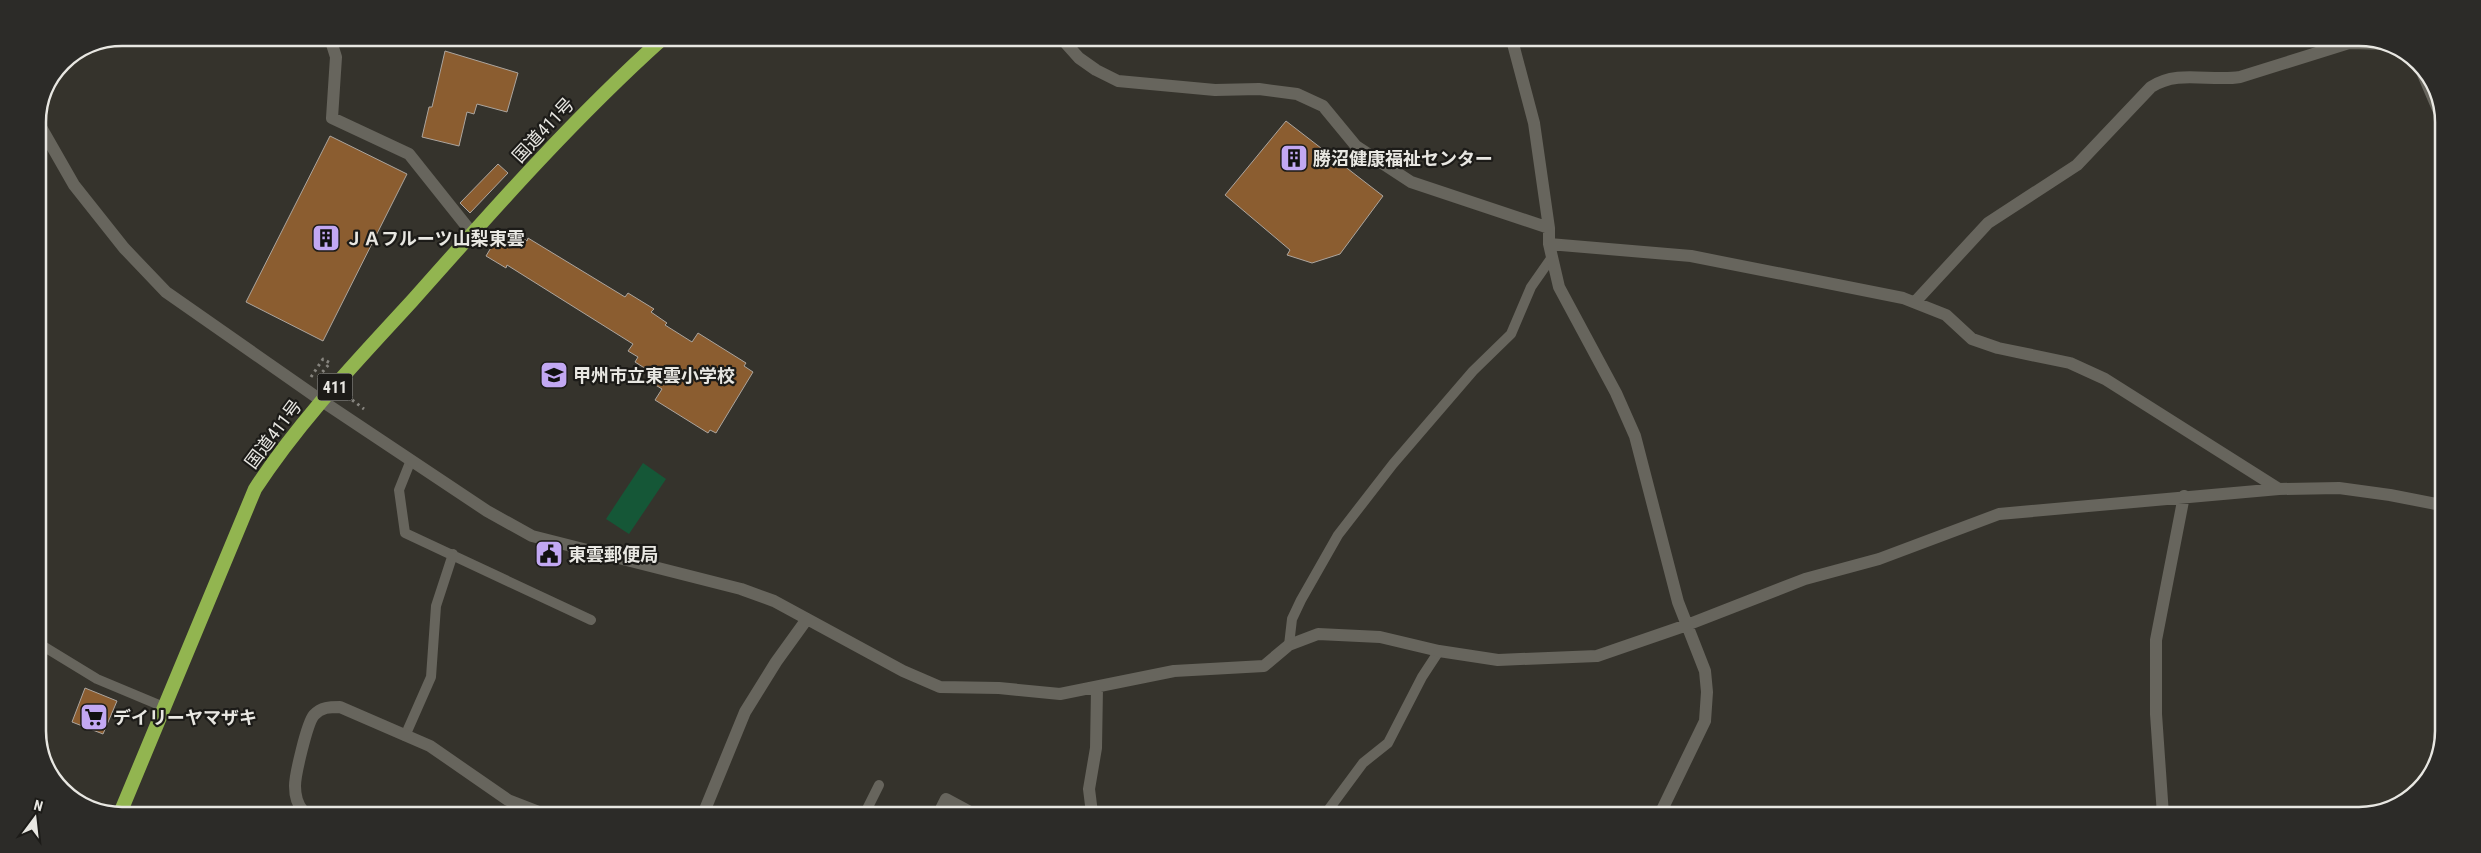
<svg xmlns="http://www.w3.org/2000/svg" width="2481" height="853" font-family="'Roboto Condensed','Noto Sans JP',sans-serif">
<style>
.water{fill:#155737}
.building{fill:#8b5d30;stroke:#aca59e}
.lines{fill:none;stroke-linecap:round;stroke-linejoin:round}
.path{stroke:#86847e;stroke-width:3;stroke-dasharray:2.5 4;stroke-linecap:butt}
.service{stroke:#67655d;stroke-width:10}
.minor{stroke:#67655d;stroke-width:12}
.tertiary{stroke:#67655d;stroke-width:12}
.trunk{stroke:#92b550;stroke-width:14}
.labels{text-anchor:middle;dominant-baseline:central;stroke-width:4.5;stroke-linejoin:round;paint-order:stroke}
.shield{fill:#1c1b18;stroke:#abaaa5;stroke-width:1}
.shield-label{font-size:16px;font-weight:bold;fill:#e8e7e2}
.street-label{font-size:18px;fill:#e8e7e2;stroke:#1c1b18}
.poi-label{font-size:18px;font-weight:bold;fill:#e8e7e2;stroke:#1c1b18;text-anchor:start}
.rim{fill:none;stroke:#e8e7e2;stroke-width:2.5}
</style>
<rect width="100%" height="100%" fill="#35332c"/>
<!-- water -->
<path class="water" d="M643,463L666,479L629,534L606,519Z"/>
<!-- building -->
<path class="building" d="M445,51L518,73L507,112L477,104L474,114L467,112L459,146L422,137L429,107H432Z
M1286,121L1383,196L1340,254L1312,263L1287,255L1290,250L1225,195Z
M330,136L407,174L323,341L246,302Z
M498,164L508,173L470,213L460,203Z
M501,231L514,239L518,234L527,241L528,238L625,297L628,293L654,309L651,312L667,323L665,325L692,342L698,333L746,363L744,366L753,372L716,433L710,430L708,433L655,400L662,389L649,381L654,374L635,362L638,357L628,351L633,344L507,265L506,268L486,256Z
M85,688L117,701L103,734L72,722Z"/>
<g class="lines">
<!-- path -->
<path class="path" d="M311,377L323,359L330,363L320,375L322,377
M347,396L364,409"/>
<!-- service -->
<path class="service" d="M411,460L399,490L405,533L591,620
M38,643L97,679L164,707
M1289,645L1292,619L1301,600L1338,535L1393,464L1473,371L1511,334L1531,287L1552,257
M405,736L431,677L436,606L453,554
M865,813L879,785
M1326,813L1363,763L1388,743L1422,677L1439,651"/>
<!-- minor -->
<path class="minor" d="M330,38L336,57L332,118L409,154L472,233
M1062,39L1079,58L1096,70L1118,81L1215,90L1259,89L1297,94L1323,106L1356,146L1411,182L1549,228
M1512,40L1534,123L1549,228V244L1559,287L1616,393L1635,436L1678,602L1705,671L1707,692L1705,721L1660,814
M38,122L74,185L124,248L166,292L322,401L487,511L532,536L741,589L774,601L903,671L940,687L999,688L1060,694L1174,671L1264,666L1289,645L1318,634L1380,637L1439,651L1498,660L1597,656L1687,625L1805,579L1879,559L1999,514L2279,489L2339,488L2390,495L2441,505
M1549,244L1691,256L1903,298L1946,315L1972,339L1998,348L2070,363L2105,379L2279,489
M1915,302L1988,223L2077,165L2151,87C2178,69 2210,82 2240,77L2349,43L2388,44
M303,811C297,804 295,796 295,786C295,775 307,723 314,715C321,707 330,707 340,707L430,746L508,800L539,812
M704,812L745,712L776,662L807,619
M939,813L946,799L972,813
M1092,813L1089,789L1096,748L1097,688
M2163,815L2156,714V640L2184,496"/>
<!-- tertiary -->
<path class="tertiary" d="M2419,65L2443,121"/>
<!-- trunk -->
<path class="trunk" d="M121,811L255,489C300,420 357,361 412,301C492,211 572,120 662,39"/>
</g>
<!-- icons -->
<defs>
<symbol id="building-square" viewBox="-11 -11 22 22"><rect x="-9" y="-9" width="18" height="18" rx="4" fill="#c2a8f3" stroke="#1c1b18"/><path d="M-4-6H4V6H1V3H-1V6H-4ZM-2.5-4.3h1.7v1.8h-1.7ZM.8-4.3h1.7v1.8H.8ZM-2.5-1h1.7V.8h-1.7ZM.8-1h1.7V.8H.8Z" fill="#111"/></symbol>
<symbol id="school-square" viewBox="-11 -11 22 22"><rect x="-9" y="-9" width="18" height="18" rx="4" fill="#c2a8f3" stroke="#1c1b18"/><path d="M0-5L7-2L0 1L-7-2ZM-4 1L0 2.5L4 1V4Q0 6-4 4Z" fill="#111"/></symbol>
<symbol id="civic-square" viewBox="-11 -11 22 22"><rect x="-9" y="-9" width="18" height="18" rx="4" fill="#c2a8f3" stroke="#1c1b18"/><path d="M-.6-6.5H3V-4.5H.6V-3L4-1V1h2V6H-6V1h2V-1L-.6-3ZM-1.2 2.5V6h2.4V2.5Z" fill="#111"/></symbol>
<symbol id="supermarket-square" viewBox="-11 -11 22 22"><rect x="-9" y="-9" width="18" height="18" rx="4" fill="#c2a8f3" stroke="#1c1b18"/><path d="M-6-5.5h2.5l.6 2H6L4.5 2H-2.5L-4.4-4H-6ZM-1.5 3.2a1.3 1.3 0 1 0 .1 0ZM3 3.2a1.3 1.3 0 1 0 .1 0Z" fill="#111"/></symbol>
</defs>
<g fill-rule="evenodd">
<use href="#building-square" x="1278" y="142" width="32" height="32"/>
<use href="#building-square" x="310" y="222" width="32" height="32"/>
<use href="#school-square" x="538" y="359" width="32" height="32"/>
<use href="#civic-square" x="533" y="538" width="32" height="32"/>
<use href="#supermarket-square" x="78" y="701" width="32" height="32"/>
</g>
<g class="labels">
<!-- shield labels -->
<rect class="shield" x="317.5" y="373.5" width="35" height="27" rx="4"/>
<g class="shield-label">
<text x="335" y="387">411</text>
</g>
<!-- street labels -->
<g class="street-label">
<text transform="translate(543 130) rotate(-47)">国道411号</text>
<text transform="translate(273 434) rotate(-53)">国道411号</text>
</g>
<!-- poi labels -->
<g class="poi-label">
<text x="1313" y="158">勝沼健康福祉センター</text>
<text x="345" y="238">ＪＡフルーツ山梨東雲</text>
<text x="573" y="375">甲州市立東雲小学校</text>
<text x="568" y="554">東雲郵便局</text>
<text x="113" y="717">デイリーヤマザキ</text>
</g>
</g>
<!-- crop -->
<path d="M0 0H2481V853H0ZM122 46H2359A76 76 0 0 1 2435 122V731A76 76 0 0 1 2359 807H122A76 76 0 0 1 46 731V122A76 76 0 0 1 122 46Z" fill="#2c2b28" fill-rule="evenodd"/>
<path class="rim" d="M122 46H2359A76 76 0 0 1 2435 122V731A76 76 0 0 1 2359 807H122A76 76 0 0 1 46 731V122A76 76 0 0 1 122 46Z"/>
<!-- north arrow -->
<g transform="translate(35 818) rotate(15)" stroke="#1c1b18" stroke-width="4" paint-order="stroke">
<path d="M0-4L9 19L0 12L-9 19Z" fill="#e8e7e2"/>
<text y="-8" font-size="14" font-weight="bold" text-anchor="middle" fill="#e8e7e2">N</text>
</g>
</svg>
